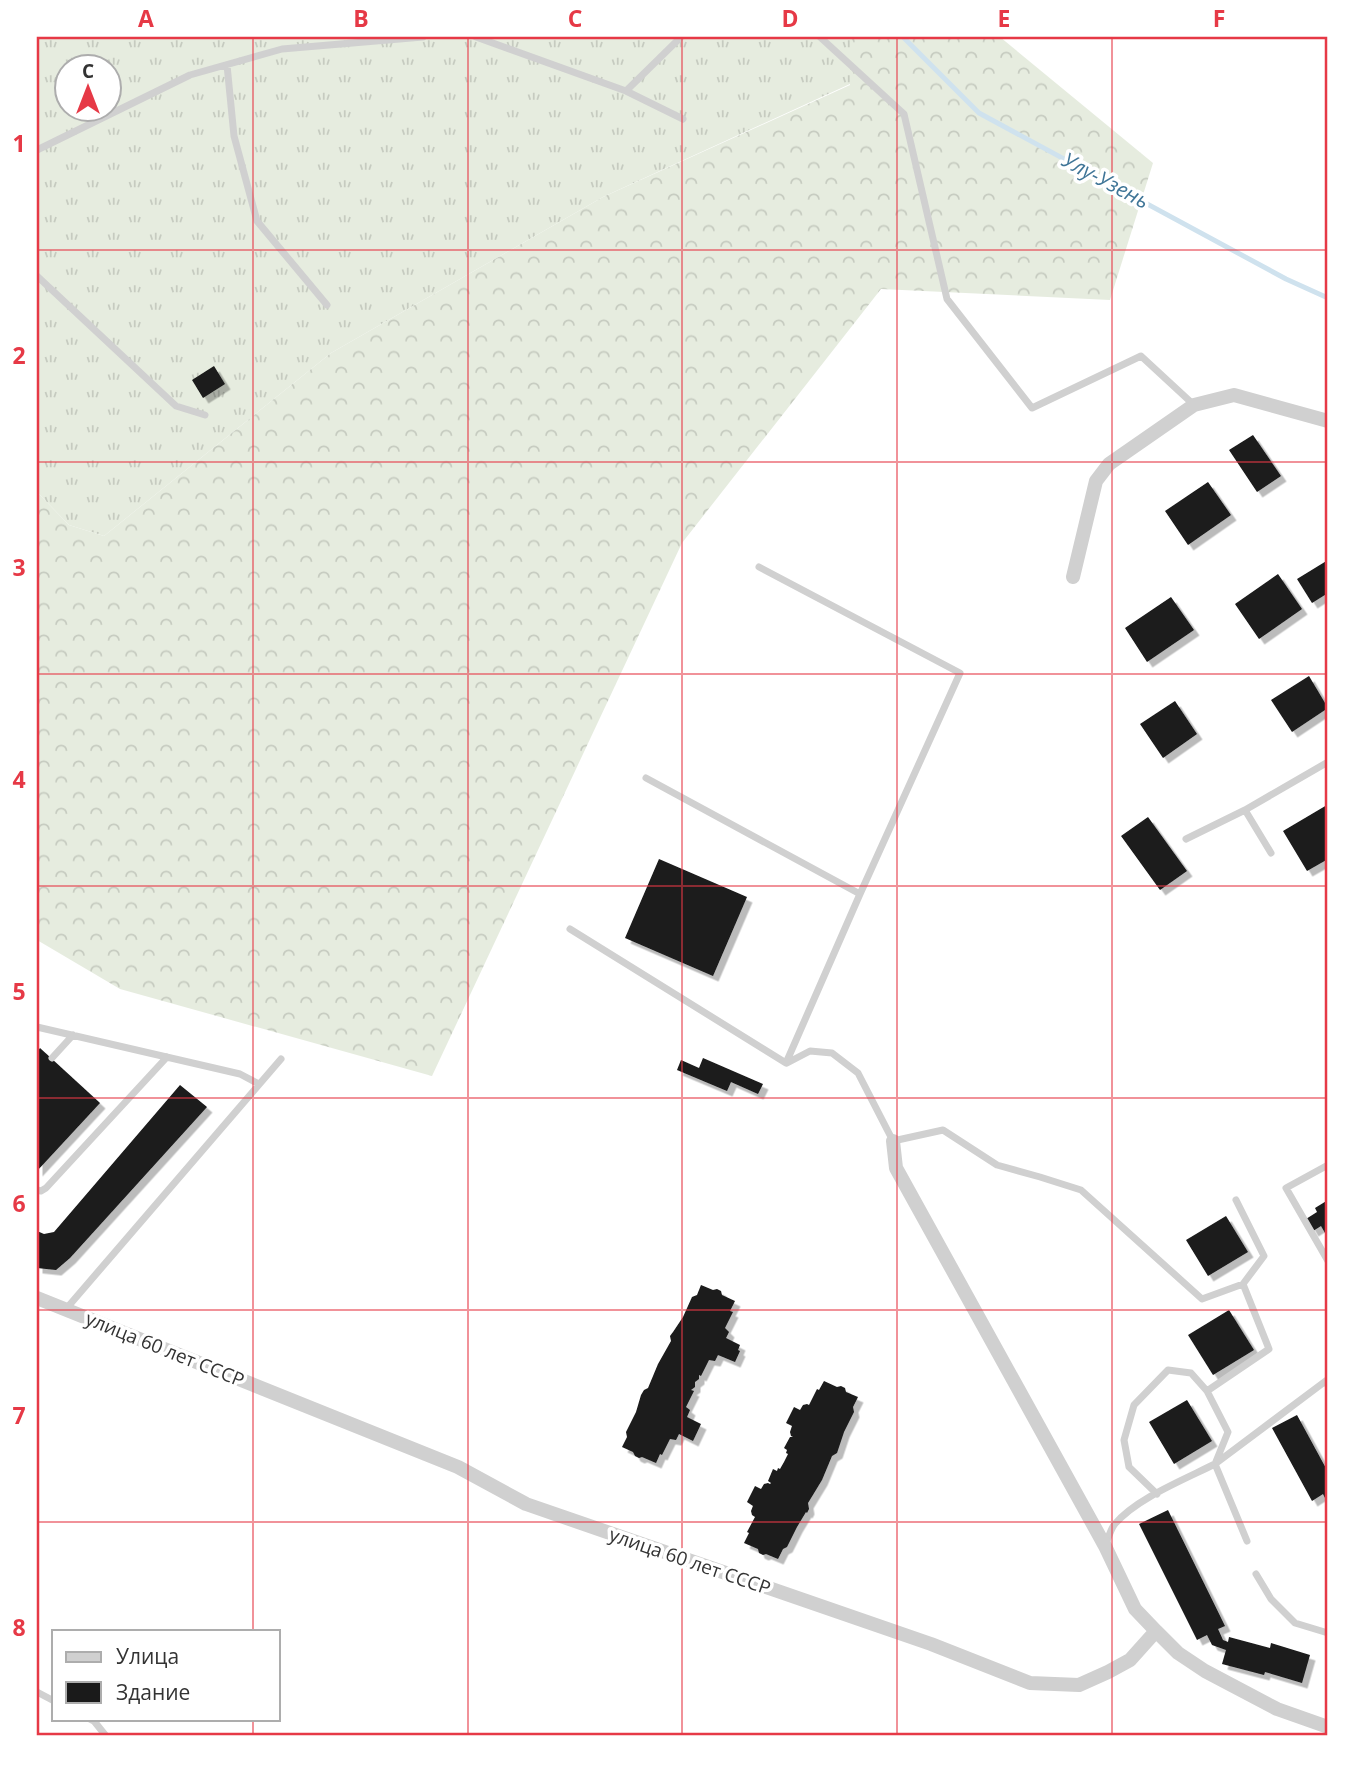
<svg xmlns="http://www.w3.org/2000/svg" width="1365" height="1773" font-family="'Open Sans',sans-serif">
<style>
.grass{fill:url(#grass-tufts);fill-rule:evenodd}
.forest{fill:url(#forest-crowns)}
.lines{fill:none;stroke-linecap:round;stroke-linejoin:round}
.stream{stroke:#cfe2ee;stroke-width:5}
.building{fill:#1a1a1a;filter:url(#shadow)}
.lane{stroke:#d0d0d0;stroke-width:7}
.street{stroke:#d0d0d0;stroke-width:14}
.grid{fill:none;stroke:#e63946;stroke-width:2;stroke-opacity:0.55}
.labels{text-anchor:middle;dominant-baseline:central;stroke-width:7;stroke-linejoin:round;paint-order:stroke}
.street-label{font-size:19px;fill:#333;stroke:#fff}
.water-label{font-size:21px;font-style:italic;fill:#3f7597;stroke:#fff}
.neatline{fill:none;stroke:#e63946;stroke-width:2.5}
.grid-label{font-size:23px;text-anchor:middle;font-weight:bold;fill:#e63946}
</style>
<defs>
<pattern id="grass-tufts" width="24" height="20" patternUnits="userSpaceOnUse" patternTransform="scale(1.75)"><rect width="24" height="20" fill="#e6ecdf"/><path d="M3 7l-1-3M5 7V3M7 7l1-3M15 17l-1-3M17 17v-4M19 17l1-3" fill="none" stroke="#c6cbc0"/></pattern>
<pattern id="forest-crowns" width="20" height="18" patternUnits="userSpaceOnUse" patternTransform="scale(1.75)"><rect width="20" height="18" fill="#e6ecdf"/><path d="M2 6a3 3 0 1 1 6 0M12 15a3 3 0 1 1 6 0" fill="none" stroke="#c6cbc0"/></pattern>
<filter id="shadow"><feDropShadow dx="5.5" dy="5.5" stdDeviation="0" flood-color="#0004"/></filter>
</defs>
<rect width="100%" height="100%" fill="#fff"/>
<!-- grass -->
<path class="grass" d="M37,37H850V84L603,197L331,353L104,536L69,525L37,492ZM66,66H108V108H66Z"/>
<!-- forest -->
<path class="forest" d="M850,37H1000L1153,163L1110,300L881,289L682,543L432,1076L120,989L37,940V492L69,525L104,536L331,353L603,197L850,85Z"/>
<g class="lines">
<!-- stream -->
<path class="stream" d="M903,37L979,113L1286,279L1328,298"/>
</g>
<!-- building -->
<path class="building" d="M214,366L225,384L203,398L192,380Z
M1253,435L1281,476L1257,492L1229,450Z
M1208,482L1231,515L1188,545L1165,511Z
M1328,560V593L1312,603L1297,579Z
M1278,574L1302,609L1259,639L1235,604Z
M1171,597L1194,630L1147,662L1125,628Z
M1309,676L1328,708L1292,732L1271,700Z
M1175,701L1197,734L1163,758L1140,724Z
M1327,805L1328,808V859L1307,871L1283,831Z
M1148,817L1187,871L1160,890L1121,836Z
M659,859L747,897L713,976L625,938Z
M40,1048L100,1103L37,1171V1052Z
M703,1058L763,1084L758,1094L731,1082L727,1091L677,1070L681,1060L699,1068Z
M180,1085L207,1107L70,1258L56,1270L37,1268V1231L44,1234L54,1232Z
M1328,1200V1238L1321,1226L1313,1231L1306,1219L1317,1212L1315,1208Z
M1226,1216L1248,1252L1208,1276L1186,1240Z
M701,1285L713,1290L717,1289L721,1291L722,1295L735,1301L730,1311L733,1312L725,1328L729,1332L726,1338L740,1345L738,1350L740,1351L735,1362L718,1355L715,1361L709,1360L701,1376L699,1375V1379L695,1382V1387L691,1390L694,1391L686,1407L690,1410L687,1417L701,1424L693,1441L679,1434L676,1440L670,1439L662,1455L660,1454L656,1463L642,1457L639,1458L635,1456L633,1452L622,1447L627,1437L626,1432L636,1412L641,1395L644,1390L648,1388L658,1364L671,1341L670,1336L673,1332L683,1317L692,1297L697,1295Z
M1229,1310L1254,1350L1213,1375L1188,1335Z
M824,1381L837,1387L841,1386L845,1388L846,1392L858,1397L853,1407L854,1412L844,1432L837,1453L832,1456L822,1480L808,1503L809,1509L807,1513L806,1512L797,1527L787,1547L783,1549L778,1559L766,1554L763,1555L759,1553L758,1549L744,1543L749,1533L747,1532L755,1517L752,1515L751,1511L753,1506L747,1502L755,1486L761,1489L764,1484L768,1483L770,1484L771,1483L768,1481L773,1469L777,1471L778,1468L780,1469L784,1462L788,1454L786,1453L787,1450L784,1448L790,1437H793L791,1436L790,1432L792,1426L786,1423L794,1407L800,1410L803,1405L807,1404L809,1405L817,1389L819,1390Z
M1187,1400L1212,1441L1174,1464L1149,1422Z
M1297,1415L1328,1472V1504L1323,1494L1312,1501L1272,1428Z
M1168,1510L1225,1626L1218,1629L1223,1640L1228,1642L1229,1637L1270,1648L1271,1643L1310,1655L1302,1683L1265,1672L1264,1675L1222,1664L1226,1650L1212,1645L1207,1635L1197,1640L1139,1524Z"/>
<g class="lines">
<!-- lane -->
<path class="lane" d="M476,37L626,91L681,37
M820,37L904,114L947,299L1032,408L1141,356L1194,405
M227,65L234,136L257,221L327,305
M626,91L683,119
M37,150L190,75L282,49L423,37
M37,276L176,406L205,415
M759,567L960,673L860,894L786,1063
M646,778L860,894
M1245,810L1328,762
M1186,839L1245,810L1271,853
M570,929L786,1063
M37,1027L240,1074L259,1084
M52,1058L73,1035
M787,1063L810,1051L832,1053L858,1073L893,1141L943,1130L997,1165L1040,1177L1081,1190L1202,1299L1243,1284
M1328,1165L1286,1188L1328,1261
M37,1190L41,1191L46,1188L167,1057
M66,1309L281,1059
M1157,1494L1129,1467L1124,1440L1134,1405L1168,1370L1191,1373L1207,1391
M1247,1541L1215,1464L1327,1380L1328,1385
M1105,1546C1108,1539 1110,1531 1114,1525C1135,1499 1185,1479 1215,1464L1228,1432L1207,1391L1269,1349L1243,1284L1264,1256L1236,1200
M1256,1574L1271,1599L1295,1623L1328,1633
M37,1692L54,1701
M90,1719L94,1721L106,1736"/>
<!-- street -->
<path class="street" d="M1073,577L1096,481L1109,464L1194,405L1234,395L1328,421
M893,1141L896,1168L1105,1546L1135,1609L1156,1631
M37,1298L458,1467L526,1504L931,1644L1030,1683L1079,1685L1108,1672L1130,1660L1156,1631L1178,1653L1205,1671L1277,1709L1328,1727"/>
</g>
<!-- grid -->
<path class="grid" d="M253,37V1631M468,37V1736M682,37V1736M897,37V1736M1112,37V1736M37,250H1328M37,462H1328M37,674H1328M37,886H1328M37,1098H1328M37,1310H1328M37,1522H1328M253,1719V1736"/>
<g class="labels">
<!-- street labels -->
<g class="street-label">
<text transform="translate(165 1349) rotate(22)">улица 60 лет СССР</text>
<text transform="translate(690 1561) rotate(19)">улица 60 лет СССР</text>
</g>
<!-- water labels -->
<g class="water-label">
<text transform="translate(1106 180) rotate(28)">Улу-Узень</text>
</g>
</g>
<!-- border -->
<rect width="1365" height="1773" fill="none" stroke="#ffffff" stroke-width="77"/>
<!-- legend -->
<rect x="52" y="1630" width="228" height="91" fill="#ffffff" stroke="#adadad" stroke-width="2"/>
<rect x="66" y="1652" width="35" height="10" fill="#d0d0d0" stroke="#adadad" stroke-width="2"/>
<text x="116" y="1664" font-size="21" fill="#333333">Улица</text>
<rect x="66" y="1682" width="35" height="21" fill="#1a1a1a" stroke="#adadad" stroke-width="2"/>
<text x="116" y="1700" font-size="21" fill="#333333">Здание</text>
<!-- north arrow -->
<g transform="translate(88 88)"><circle r="33" fill="#ffffff" stroke="#adadad" stroke-width="2"/>
<path d="M0-5L12 26L0 18L-12 26Z" fill="#e63946"/>
<text y="-10" font-size="19" font-weight="bold" text-anchor="middle" fill="#333333">С</text>
</g>
<rect x="38" y="38" width="1288" height="1696" class="neatline"/>
<g class="grid-label">
<text x="146" y="27">A</text>
<text x="361" y="27">B</text>
<text x="575" y="27">C</text>
<text x="790" y="27">D</text>
<text x="1004" y="27">E</text>
<text x="1219" y="27">F</text>
<text x="19" y="152">1</text>
<text x="19" y="364">2</text>
<text x="19" y="576">3</text>
<text x="19" y="788">4</text>
<text x="19" y="1000">5</text>
<text x="19" y="1212">6</text>
<text x="19" y="1424">7</text>
<text x="19" y="1636">8</text>
</g>
</svg>
